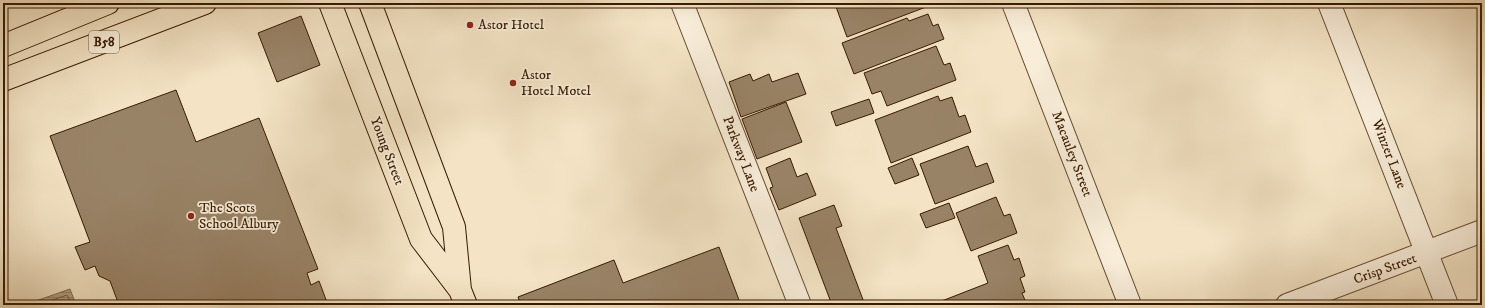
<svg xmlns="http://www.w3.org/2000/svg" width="1485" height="308" font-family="'IM FELL DW Pica',serif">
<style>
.water{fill:url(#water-rules);stroke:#826a4e}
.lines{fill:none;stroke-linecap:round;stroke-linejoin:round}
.shore{stroke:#765c42;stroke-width:1}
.building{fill:#998367;stroke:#371a01}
.minor-casing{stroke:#664c32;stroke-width:24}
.major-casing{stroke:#371a01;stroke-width:24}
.minor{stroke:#f8edd9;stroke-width:22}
.major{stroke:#f4e4c5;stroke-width:22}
.poi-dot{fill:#8f2418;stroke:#f8edd9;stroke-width:1.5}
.labels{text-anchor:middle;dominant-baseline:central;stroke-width:3.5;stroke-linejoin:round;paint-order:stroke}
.shield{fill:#f8edd9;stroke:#715942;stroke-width:1}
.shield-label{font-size:13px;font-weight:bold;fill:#371a01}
.poi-label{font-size:14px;fill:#371a01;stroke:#f8edd9;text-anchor:start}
.street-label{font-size:14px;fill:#371a01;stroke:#f8edd9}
</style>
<defs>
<pattern id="water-rules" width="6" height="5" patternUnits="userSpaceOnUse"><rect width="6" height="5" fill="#b49f82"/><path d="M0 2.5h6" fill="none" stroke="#938168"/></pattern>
</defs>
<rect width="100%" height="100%" fill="#f4e4c5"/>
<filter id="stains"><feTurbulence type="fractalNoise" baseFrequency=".005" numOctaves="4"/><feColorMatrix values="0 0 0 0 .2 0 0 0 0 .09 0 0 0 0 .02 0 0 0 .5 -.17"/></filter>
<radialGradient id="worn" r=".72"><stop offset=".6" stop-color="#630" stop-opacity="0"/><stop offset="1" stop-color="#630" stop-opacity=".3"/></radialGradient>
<!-- water -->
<path class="water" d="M70,289L76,305H31L30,303Z"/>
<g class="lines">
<!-- shore -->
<path class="shore" d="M38,305L67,295L72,305"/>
</g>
<!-- building -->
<path class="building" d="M838,3H925L926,7L847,37L835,4Z
M928,14L933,26L938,24L944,39L854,74L842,43L907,18L909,21Z
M301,16L320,65L277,82L258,33Z
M936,46L944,65L950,63L956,80L887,106L881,91L872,94L864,73Z
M798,73L806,94L741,117L729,82L750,74L753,81L769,74L772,82Z
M176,90L196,142L259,118L318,269L307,273L311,285L319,281L328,305H119L110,281L99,276L95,266L85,270L75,247L90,242L50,136Z
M938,96L940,101L952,97L959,117L965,115L971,132L891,163L875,120Z
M869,99L874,113L836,126L831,112Z
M786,102L802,142L757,159L742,119Z
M968,146L976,167L987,163L994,182L935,204L920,164Z
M790,158L797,177L807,173L816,195L779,210L770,188L773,187L766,168Z
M912,158L919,175L895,184L888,168Z
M996,197L1004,216L1010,214L1017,233L971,251L956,213Z
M949,203L955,218L926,228L920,214Z
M834,205L842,226L836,228L865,305H832L799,218Z
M1008,245L1014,260L1019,258L1025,276L1020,278L1025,292L1022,293L1027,305H934V304L988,283L978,256Z
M719,247L739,300L730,303L731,305H521L518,297L614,260L623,283Z"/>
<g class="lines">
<defs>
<path id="minor" d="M682,3L800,305
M1013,3L1130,305
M1329,3L1447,305
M1287,305L1482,231"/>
<path id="major" d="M330,3L421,239L460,290
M370,3L454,227L460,290L466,305
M3,46L108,3
M3,80L205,3"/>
</defs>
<!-- minor casing -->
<use href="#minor" class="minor-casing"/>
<!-- major casing -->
<use href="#major" class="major-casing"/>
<!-- minor -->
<use href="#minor" class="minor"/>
<!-- major -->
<use href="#major" class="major"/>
</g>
<!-- markers -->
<g class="poi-dot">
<circle cx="470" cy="25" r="4"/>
<circle cx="513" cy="83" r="4"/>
<circle cx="191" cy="216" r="4"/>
</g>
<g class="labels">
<!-- shield labels -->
<rect class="shield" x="89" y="31" width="30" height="22" rx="3"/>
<g class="shield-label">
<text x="104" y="42">B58</text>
</g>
<!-- poi labels -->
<g class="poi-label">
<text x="478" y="25">Astor Hotel</text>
<text x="521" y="75">Astor<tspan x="521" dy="16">Hotel Motel</tspan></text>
<text x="199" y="208">The Scots<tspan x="199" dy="16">School Albury</tspan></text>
</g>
<!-- street labels -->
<g class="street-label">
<text transform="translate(387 151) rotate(69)">Young Street</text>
<text transform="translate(741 154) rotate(69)">Parkway Lane</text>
<text transform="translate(1072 154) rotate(69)">Macauley Street</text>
<text transform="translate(1389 154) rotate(69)">Winzer Lane</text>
<text transform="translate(1385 269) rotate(-20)">Crisp Street</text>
</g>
</g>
<!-- margin -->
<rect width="1485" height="308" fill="none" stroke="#f4e4c5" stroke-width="16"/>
<rect x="4" y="4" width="1477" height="300" fill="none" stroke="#371a01" stroke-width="2"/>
<rect x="8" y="8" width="1469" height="292" fill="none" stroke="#371a01"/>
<rect width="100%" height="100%" filter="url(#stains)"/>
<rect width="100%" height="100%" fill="url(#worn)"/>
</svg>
